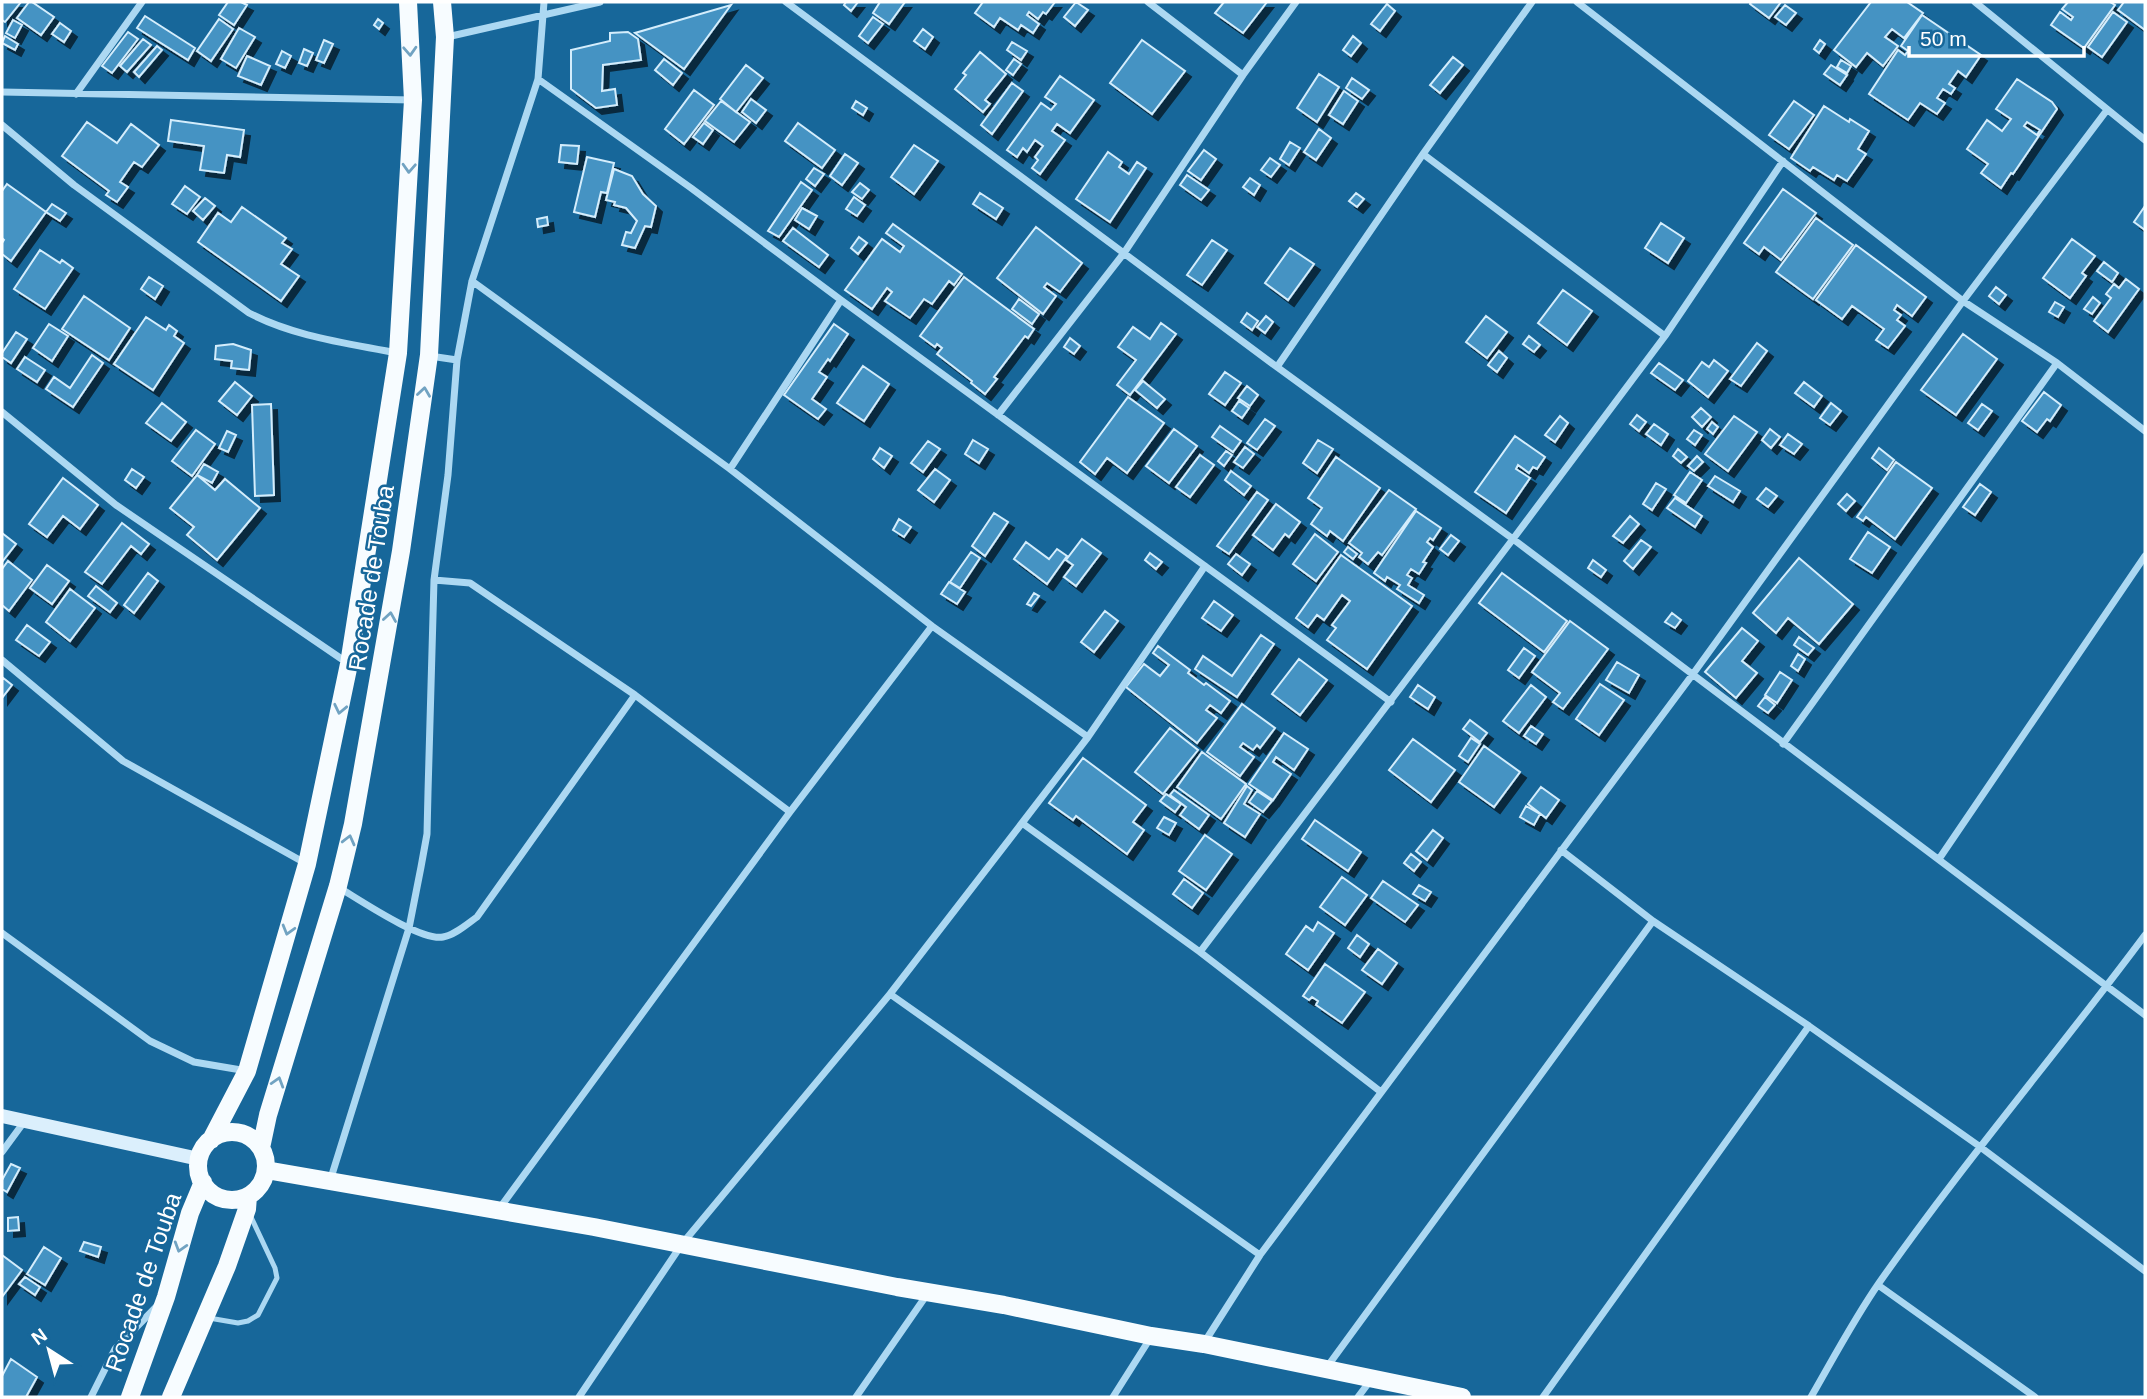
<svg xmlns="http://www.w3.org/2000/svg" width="2147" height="1399" font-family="Arial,sans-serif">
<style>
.building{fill:#4493c3;stroke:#d4edfc;stroke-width:2;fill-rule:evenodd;filter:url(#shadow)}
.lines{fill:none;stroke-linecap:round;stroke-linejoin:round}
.lane{stroke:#acd8f2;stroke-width:5}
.street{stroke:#acd8f2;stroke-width:7}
.secondary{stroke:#dbeffc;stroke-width:14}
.primary{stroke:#f7fcff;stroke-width:18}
.oneway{stroke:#71a3c2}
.labels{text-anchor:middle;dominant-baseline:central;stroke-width:5;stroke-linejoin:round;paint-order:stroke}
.street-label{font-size:24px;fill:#fff;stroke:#17679a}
</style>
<defs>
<filter id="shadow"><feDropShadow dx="6" dy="6" stdDeviation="0" flood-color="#0009"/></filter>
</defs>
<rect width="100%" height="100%" fill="#17679a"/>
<!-- building -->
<path class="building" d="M2,2H21L5,22L2,20Z
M29,2H32L54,17L41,35L17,18Z
M228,2H241L247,5L234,25L219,15Z
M846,2H858L851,11L844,5Z
M880,2H905L889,24L873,13Z
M983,2H1055L1046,14L1043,12L1038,19L1029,12L1027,15L1039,24L1033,33L1021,25L1018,30L1000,18L994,27L975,13Z
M1076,2L1088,10L1075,26L1064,17Z
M1224,2H1267L1243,33L1215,13Z
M1751,2H1781L1769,18L1750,4Z
M1871,2H1907L1923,13L1904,38L1892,29L1885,37L1898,46L1883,66L1867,53L1856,67L1834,50Z
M2068,2H2110L2115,5L2084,48L2051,25L2060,12L2071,20L2073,17L2062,9Z
M2124,2H2145V30L2118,10Z
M1387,4L1395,11L1380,31L1371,24Z
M731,5L684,69L635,33Z
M1785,5L1796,13L1786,25L1775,17Z
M2113,12L2127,22L2102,57L2088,47Z
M1922,15L1981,55L1966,77L1958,71L1949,84L1955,88L1951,94L1943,89L1937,98L1945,103L1937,114L1920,103L1908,120L1869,94L1898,50L1905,55L1908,51L1901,46Z
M145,16L195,48L188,60L137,28Z
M873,17L883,24L868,43L859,36Z
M219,19L233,29L211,61L197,51Z
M378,19L383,23L379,29L374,25Z
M13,20L22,25L15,38L6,33Z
M60,23L71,31L64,42L52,34Z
M239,28L255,37L236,68L221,59Z
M923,29L933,37L925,49L914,41Z
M128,32L138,39L112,73L102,66Z
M628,32L638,39L641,60L603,65L602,91L615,89L617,105L596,108L571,89V50L610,41V33Z
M5,36L18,44L15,50L2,43Z
M1353,36L1361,43L1351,56L1343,50Z
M143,39L151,45L127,72L120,66Z
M324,40L333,44L324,63L316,60Z
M1142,40L1185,71L1152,114L1110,83Z
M1820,40L1825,44L1819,53L1814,49Z
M1012,42L1027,51L1021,60L1007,50Z
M157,46L162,50L139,77L134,72Z
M304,49L313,53L307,66L299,63Z
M282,51L291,56L285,68L276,64Z
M980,52L1006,74L985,100L990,104L983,112L955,89L966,75L963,73Z
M247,56L270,66L261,85L238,76Z
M1453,57L1463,65L1440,93L1430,85Z
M664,59L682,73L673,85L655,70Z
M1014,59L1021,64L1013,75L1006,70Z
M1841,60L1851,66L1847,73L1837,67Z
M746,65L763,78L736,112L720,99Z
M1831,65L1847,75L1840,85L1824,74Z
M1319,74L1339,87L1317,122L1297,108Z
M1060,76L1094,100L1070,133L1057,124L1052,131L1065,140L1040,174L1032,168L1038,160L1035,157L1043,146L1035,140L1027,152L1023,148L1017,157L1007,150L1041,103L1051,110L1056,104L1045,97Z
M1352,78L1369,90L1362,99L1346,88Z
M2017,79L2052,102L2057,109L2013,174L2011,173L2001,188L1981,173L1988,164L1967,149L1987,120L2002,131L2011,119L1996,109ZM2027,122L2040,130L2037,135L2024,126Z
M1012,83L1023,91L992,134L981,125Z
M694,90L714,105L684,144L665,129Z
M1344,91L1358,101L1343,124L1329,115Z
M751,99L766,110L756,123L742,112Z
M721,101L750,122L734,142L705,121Z
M856,101L867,108L863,115L852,108Z
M1794,101L1814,115L1789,149L1769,135Z
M1824,106L1849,122L1850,119L1869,131L1858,149L1866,154L1847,181L1837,175L1834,180L1813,167L1810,171L1791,158Z
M171,120L244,130L240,157L227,155L224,173L200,170L204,146L168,141Z
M87,122L117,143L131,124L159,145L142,167L134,162L120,182L128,187L117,202L106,195L109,191L62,156Z
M704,123L713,130L703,144L693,137Z
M798,123L835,150L822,168L785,141Z
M1319,129L1331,138L1316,160L1304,152Z
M1290,142L1300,148L1289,165L1280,159Z
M561,145L579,146L577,164L559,162Z
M914,145L938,161L914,194L891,177Z
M1204,150L1216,159L1201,180L1188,171Z
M1108,152L1122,162L1119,167L1129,174L1137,162L1146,168L1110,222L1076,199Z
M845,154L858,163L842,185L830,176Z
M587,157L614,163L607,193L601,192L595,217L574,212Z
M1270,158L1280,165L1271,177L1261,170Z
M814,168L824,174L815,186L806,179Z
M614,169L632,176L643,194L656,206L651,227L645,226L635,248L622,245L626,232L631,233L637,221L626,208L614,205L615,202L606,200Z
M1187,175L1209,190L1201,200L1180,185Z
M1250,178L1260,185L1254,195L1243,187Z
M801,182L812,190L779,237L768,231Z
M860,183L869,190L862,199L852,192Z
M7,184L46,212L11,261L2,254V243L4,240L2,238V191Z
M185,186L200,197L187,214L172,204Z
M1783,189L1816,213L1781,260L1764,247L1759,254L1744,243Z
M980,193L1003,208L996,219L973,204Z
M1356,193L1364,199L1357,207L1349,201Z
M854,197L865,205L857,216L846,209Z
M205,198L215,206L203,220L193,211Z
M52,204L66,213L60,221L46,212Z
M2145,206V230L2134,222Z
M242,207L286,238L282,243L292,249L281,264L299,276L281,301L198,242L218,213L231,222Z
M802,208L817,216L809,229L795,220Z
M547,217L548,225L538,227L537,219Z
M1816,218L1853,245L1813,299L1776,272Z
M1661,223L1684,238L1668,263L1645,248Z
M893,224L962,274L954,285L949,281L932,304L924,299L910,318L885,301L892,292L887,288L872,309L845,290L882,239L900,252L904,246L886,233Z
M1036,227L1082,263L1060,292L1047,283L1044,287L1056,296L1043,314L997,278Z
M793,228L828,255L819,267L783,241Z
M859,237L867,243L858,254L851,248Z
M2072,239L2095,256L2082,273L2086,276L2070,298L2043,278Z
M1212,240L1227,250L1202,285L1187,275Z
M1856,245L1926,297L1912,316L1897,305L1894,310L1901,315L1897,320L1905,326L1888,348L1876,340L1884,329L1852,306L1842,319L1816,300Z
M1290,248L1314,264L1288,300L1265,283Z
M40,250L60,263L62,260L73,268L45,309L14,289Z
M2104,262L2118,273L2112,282L2097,271Z
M149,277L163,286L155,299L141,289Z
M964,277L1034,329L1028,338L1025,336L994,377L997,379L985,394L971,383L972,381L937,354L942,348L937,344L935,347L920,336Z
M2126,279L2139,289L2108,332L2094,321L2111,298L2106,294L2114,284L2119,288Z
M1996,287L2006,295L1999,304L1989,296Z
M1563,290L1592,311L1567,345L1538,323Z
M84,296L130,328L109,360L62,329Z
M2093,297L2100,303L2092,314L2084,309Z
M1019,299L1039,314L1032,324L1012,309Z
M2055,302L2064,307L2058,317L2049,312Z
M1247,313L1258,321L1252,330L1241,322Z
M1266,316L1273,322L1265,333L1257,327Z
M1486,316L1507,332L1487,358L1466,342Z
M146,317L166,330L169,325L177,331L174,336L184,343L153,390L114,364Z
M1161,323L1176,334L1130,395L1117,385L1136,360L1118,347L1133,327L1150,339Z
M49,324L68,336L52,361L33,348Z
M834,324L848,334L830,361L828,359L819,372L827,377L812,399L826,409L818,419L784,395Z
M16,332L27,339L11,363L2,357V353Z
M1963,334L1997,359L1956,415L1921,390Z
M1529,336L1540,345L1534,352L1523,344Z
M1070,338L1080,346L1074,354L1064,347Z
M1757,343L1767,351L1741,386L1730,379Z
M233,344L251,350L249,370L231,368L232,361L215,359L216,346Z
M1499,351L1507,358L1497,372L1488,365Z
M92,355L103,363L73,407L46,389L54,377L70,388Z
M25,357L45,370L37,382L17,369Z
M1714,360L1728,371L1708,397L1688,381L1702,362L1709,367Z
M1659,363L1683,380L1675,390L1651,373Z
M863,366L889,384L864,421L837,403Z
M1225,372L1241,383L1225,405L1209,394Z
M1143,381L1165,399L1157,408L1135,390Z
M235,382L252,396L237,415L219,401Z
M1804,382L1822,396L1814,407L1795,393Z
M1247,386L1258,395L1250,406L1238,398Z
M2044,392L2061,405L2050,421L2047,419L2037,432L2022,421Z
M1128,397L1164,423L1127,473L1107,458L1095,474L1080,462Z
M1239,401L1249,408L1242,418L1232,411Z
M162,403L186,422L171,441L146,423Z
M1831,403L1841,411L1830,425L1820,418Z
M271,404L274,495L255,496L252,405Z
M1982,404L1992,411L1978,430L1968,423Z
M1701,408L1711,417L1702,427L1692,417Z
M1637,415L1646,422L1639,431L1630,424Z
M1560,416L1568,423L1555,442L1545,435Z
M1734,416L1757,432L1728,471L1705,454Z
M1265,419L1275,426L1257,450L1247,443Z
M1712,422L1718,427L1713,434L1707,429Z
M1654,424L1668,434L1661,445L1646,434Z
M1220,426L1241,441L1233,452L1212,437Z
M1174,429L1197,446L1169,483L1146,466Z
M1770,429L1780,437L1771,448L1762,440Z
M196,430L215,444L192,476L172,461Z
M1694,430L1702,435L1695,445L1687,439Z
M227,431L236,435L228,452L219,448Z
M1788,434L1802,444L1794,454L1780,445Z
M1515,436L1545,457L1537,469L1533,467L1529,473L1518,465L1516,469L1530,478L1506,513L1475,492Z
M973,440L988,449L979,463L965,454Z
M1318,440L1333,449L1317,473L1303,463Z
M928,441L940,449L923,472L911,463Z
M1245,447L1254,454L1243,468L1234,462Z
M880,448L892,456L884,468L873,459Z
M1879,448L1894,460L1887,470L1872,458Z
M1678,449L1687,457L1681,463L1673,456Z
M1226,451L1232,455L1224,466L1218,461Z
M1200,455L1214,465L1190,497L1176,487Z
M1697,456L1703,462L1694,471L1688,466Z
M1336,457L1380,488L1343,541L1330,531L1327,536L1311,524L1322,508L1308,498Z
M1896,462L1932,488L1895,539L1866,517L1863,521L1857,517Z
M204,464L218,472L212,483L197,475Z
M132,469L144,477L136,488L125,480Z
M935,469L950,480L934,502L918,490Z
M1231,471L1251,486L1244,495L1225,480Z
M1690,472L1702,480L1686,503L1674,495Z
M197,475L215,490L225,479L260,508L217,560L187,535L194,527L170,508Z
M1715,476L1740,491L1733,502L1708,486Z
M63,478L98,505L80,529L63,516L47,537L29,524Z
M1656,483L1666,489L1652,510L1643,504Z
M1980,484L1991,492L1975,515L1963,507Z
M1766,488L1777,496L1768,507L1757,499Z
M1389,490L1416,509L1382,555L1378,552L1368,564L1359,557L1362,553L1349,543Z
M1257,492L1268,500L1229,554L1217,546Z
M1847,494L1855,501L1846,511L1838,504Z
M1675,498L1702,516L1695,527L1667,508Z
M1276,504L1300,522L1289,537L1285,534L1273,550L1253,535Z
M1416,511L1441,528L1433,540L1430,538L1427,542L1433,547L1423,562L1426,563L1419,574L1411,569L1407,575L1412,578L1408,585L1424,595L1419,603L1397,589L1400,585L1387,577L1385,581L1374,573Z
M994,513L1008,522L985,556L972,546Z
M1630,516L1639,524L1623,543L1613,536Z
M899,519L911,527L904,537L893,530Z
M122,523L149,544L141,554L131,546L102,584L85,572Z
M1868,532L1890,547L1872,573L1850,559Z
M2,533L16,544L2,562Z
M1315,534L1338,552L1316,581L1293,564Z
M1451,535L1459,541L1448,555L1440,549Z
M1082,539L1101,553L1076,586L1064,577L1073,565L1066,560Z
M1641,540L1651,547L1633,569L1624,561Z
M1026,542L1049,559L1057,549L1067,556L1047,584L1014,559Z
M1348,547L1357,554L1353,559L1344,552Z
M971,552L980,558L960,588L950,582Z
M1150,553L1162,562L1156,569L1145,560Z
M1236,554L1250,564L1242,575L1228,564Z
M1341,555L1412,606L1367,669L1327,640L1336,628L1332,625L1350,601L1342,595L1324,620L1317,615L1308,627L1296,618Z
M1799,558L1853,604L1819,644L1788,618L1776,633L1753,613Z
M1593,560L1606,570L1601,577L1588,568Z
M8,561L32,580L9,611L2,605V569Z
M47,565L69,581L52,604L30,588Z
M148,573L158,581L134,613L124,605Z
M1502,573L1567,621L1544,652L1479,603Z
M949,582L965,592L957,604L941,594Z
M96,586L117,603L110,612L88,596Z
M70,589L95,608L70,641L46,622Z
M1034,593L1039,596L1031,606L1027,604Z
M1214,601L1233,615L1221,631L1202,618Z
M1105,611L1118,621L1094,652L1081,642Z
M1672,613L1681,620L1675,628L1665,622Z
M1570,621L1608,649L1563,709L1553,702L1560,693L1532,672Z
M27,625L50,642L39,656L16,640Z
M1742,628L1758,641L1742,661L1757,673L1736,698L1705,672Z
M1261,635L1274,644L1237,697L1195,669L1203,656L1232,676Z
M1799,637L1814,648L1808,655L1794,645Z
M1158,646L1190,670L1188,673L1204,685L1206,683L1230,701L1221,713L1210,705L1206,710L1217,718L1197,743L1126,687L1144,664L1160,676L1169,665L1153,653Z
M1524,648L1535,656L1519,678L1508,670Z
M1798,654L1805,659L1798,671L1791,666Z
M1299,659L1327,680L1300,715L1272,694Z
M1617,662L1639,675L1629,693L1606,680Z
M1780,672L1792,680L1777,703L1765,695Z
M2,677L12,685L2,698Z
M1600,684L1624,700L1599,735L1576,719Z
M1418,685L1435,697L1428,709L1410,697Z
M1531,685L1546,697L1519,733L1503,721Z
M1765,697L1775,705L1768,713L1758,706Z
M1242,704L1275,728L1260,748L1257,745L1253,750L1243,743L1240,747L1254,757L1240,776L1207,752Z
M1470,720L1487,733L1480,742L1463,729Z
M1531,726L1543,734L1536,744L1524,736Z
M1170,728L1198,750L1163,794L1135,772Z
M1284,733L1308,749L1294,770L1276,757L1273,762L1291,774L1273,800L1249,784Z
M1471,738L1480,744L1468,762L1459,756Z
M1413,739L1455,770L1431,802L1389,770Z
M1484,746L1520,772L1494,807L1459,782Z
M1202,752L1246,784L1221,819L1177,787Z
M1083,758L1146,805L1133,822L1144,830L1127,854L1076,816L1073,820L1049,803Z
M1247,786L1252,790L1244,804L1260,814L1245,837L1224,823Z
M1541,787L1559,800L1546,818L1528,804Z
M1174,790L1209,815L1199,829L1180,815L1186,807L1170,795Z
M1257,791L1272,801L1263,812L1249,802Z
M1166,794L1181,804L1175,812L1160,801Z
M1526,806L1540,814L1534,825L1520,817Z
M1164,817L1176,823L1169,835L1157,828Z
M1315,820L1361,852L1348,871L1302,839Z
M1433,830L1443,838L1427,860L1416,851Z
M1205,835L1232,854L1206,890L1179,871Z
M1411,854L1421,862L1414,871L1404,863Z
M1342,877L1367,895L1345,925L1320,907Z
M1184,879L1203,893L1192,908L1173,894Z
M1383,881L1418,905L1405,922L1371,898Z
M1419,885L1431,892L1425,901L1413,894Z
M1318,922L1334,933L1308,970L1286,954L1306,926L1313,931Z
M1357,935L1369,944L1360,957L1348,948Z
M1378,949L1397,963L1382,984L1362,970Z
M1325,964L1365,992L1342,1023L1316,1005L1318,1001L1312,997L1309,1000L1303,996Z
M11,1164L20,1168L7,1192L2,1189V1180Z
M18,1217L19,1230L8,1231V1218Z
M84,1242L101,1247L98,1257L80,1251Z
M44,1247L61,1258L45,1285L27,1274Z
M2,1255L22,1270L2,1297Z
M25,1277L40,1287L35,1295L19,1284Z
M11,1359L37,1377L26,1397H2V1376Z"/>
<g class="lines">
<!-- lane -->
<path class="lane" d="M209,1318L238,1323L248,1321L258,1315L277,1278L275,1268L250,1215"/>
<!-- street -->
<path class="street" d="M786,2L1277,367L1513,539L2145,1015
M1148,2L1243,75
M1577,2L1963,301L2057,363L2145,431
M1975,2L2145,140
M447,37L600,2
M538,79L691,188L841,300L1391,702
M2,92L413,100
M76,94L142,2
M2,125L74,185L249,313C295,337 347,343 397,353
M1423,154L1665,336
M472,281L730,469L932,626L1088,737
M430,356L457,360
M1277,367L1423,154L1532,2
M2,412L116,505L349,664
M998,415L1124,253L1243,75L1296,2
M730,469L841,300
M434,580L470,583L635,695L790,812
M2,660L123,761L305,863
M1783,744L2057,363
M1022,823L1200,952L1381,1092
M1561,850L1653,921L1809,1026L1979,1146L2145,1271
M1939,859L2145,556
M338,887C360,900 420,941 443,937C455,935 467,924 477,917L635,695
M2,933L150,1041L194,1062L247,1071
M1200,952L1513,539L1665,336L1783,161
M890,994L1260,1255
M2,1152L24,1122
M330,1181L409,928L421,867L427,834L428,792L434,580L448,475L457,360L472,281L538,79L544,2
M499,1209L790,812L932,626
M1878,1285L2035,1397
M1204,1343L1260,1255L1693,674L1963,301L2107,110
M1327,1367L1653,921
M91,1397L115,1349L158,1305
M579,1397L682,1244L890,994L1022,823L1088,737L1205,566
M856,1397L928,1293
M1113,1397L1151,1337
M1358,1397L1370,1381
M1543,1397L1809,1026
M1811,1397C1833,1359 1854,1319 1879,1283C1963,1163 2058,1052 2145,935"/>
<!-- secondary -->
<path class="secondary" d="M2,1116L199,1159"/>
<!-- primary -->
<path class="primary" d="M198 1166a34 34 0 1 1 68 0a34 34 0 1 1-68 0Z
M211,1140L247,1071L307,864L349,664L398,353L413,100L408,2
M261,1148L268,1115L338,886L353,824L401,551L429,355L445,37L442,2
M266,1170L594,1227L897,1287L1004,1305L1151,1336L1204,1344L1462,1397
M130,1397L166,1297L190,1213L203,1182
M171,1397L227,1266L247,1209L248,1196"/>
</g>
<!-- one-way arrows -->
<defs><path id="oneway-chevron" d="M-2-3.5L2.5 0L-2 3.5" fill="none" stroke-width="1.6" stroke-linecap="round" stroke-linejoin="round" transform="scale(1.75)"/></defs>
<g class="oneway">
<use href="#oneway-chevron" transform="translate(410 51) rotate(87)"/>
<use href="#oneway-chevron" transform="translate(409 168) rotate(93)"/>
<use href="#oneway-chevron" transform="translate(424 392) rotate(-82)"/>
<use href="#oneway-chevron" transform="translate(390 617) rotate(-81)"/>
<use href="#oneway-chevron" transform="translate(340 709) rotate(102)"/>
<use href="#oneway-chevron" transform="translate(349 840) rotate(-76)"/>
<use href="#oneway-chevron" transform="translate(288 930) rotate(106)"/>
<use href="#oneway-chevron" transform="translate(278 1082) rotate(-73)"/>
<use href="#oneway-chevron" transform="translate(180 1247) rotate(107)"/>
</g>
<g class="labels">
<!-- street labels -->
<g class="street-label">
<text transform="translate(371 578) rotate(-81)">Rocade de Touba</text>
<text transform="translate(143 1282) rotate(-71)">Rocade de Touba</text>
</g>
</g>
<!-- border -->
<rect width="2147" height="1399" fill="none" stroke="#ffffff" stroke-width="7"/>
<!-- north arrow -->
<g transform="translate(49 1350) rotate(324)" stroke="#17679a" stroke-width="5" paint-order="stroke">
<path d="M0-5L12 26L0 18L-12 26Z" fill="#ffffff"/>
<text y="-10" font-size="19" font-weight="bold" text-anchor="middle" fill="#ffffff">N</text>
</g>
<!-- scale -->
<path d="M1909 46v10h175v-10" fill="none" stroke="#ffffff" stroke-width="3.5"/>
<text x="1920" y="46" font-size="21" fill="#ffffff" stroke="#17679a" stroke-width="5" paint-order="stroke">50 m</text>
</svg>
